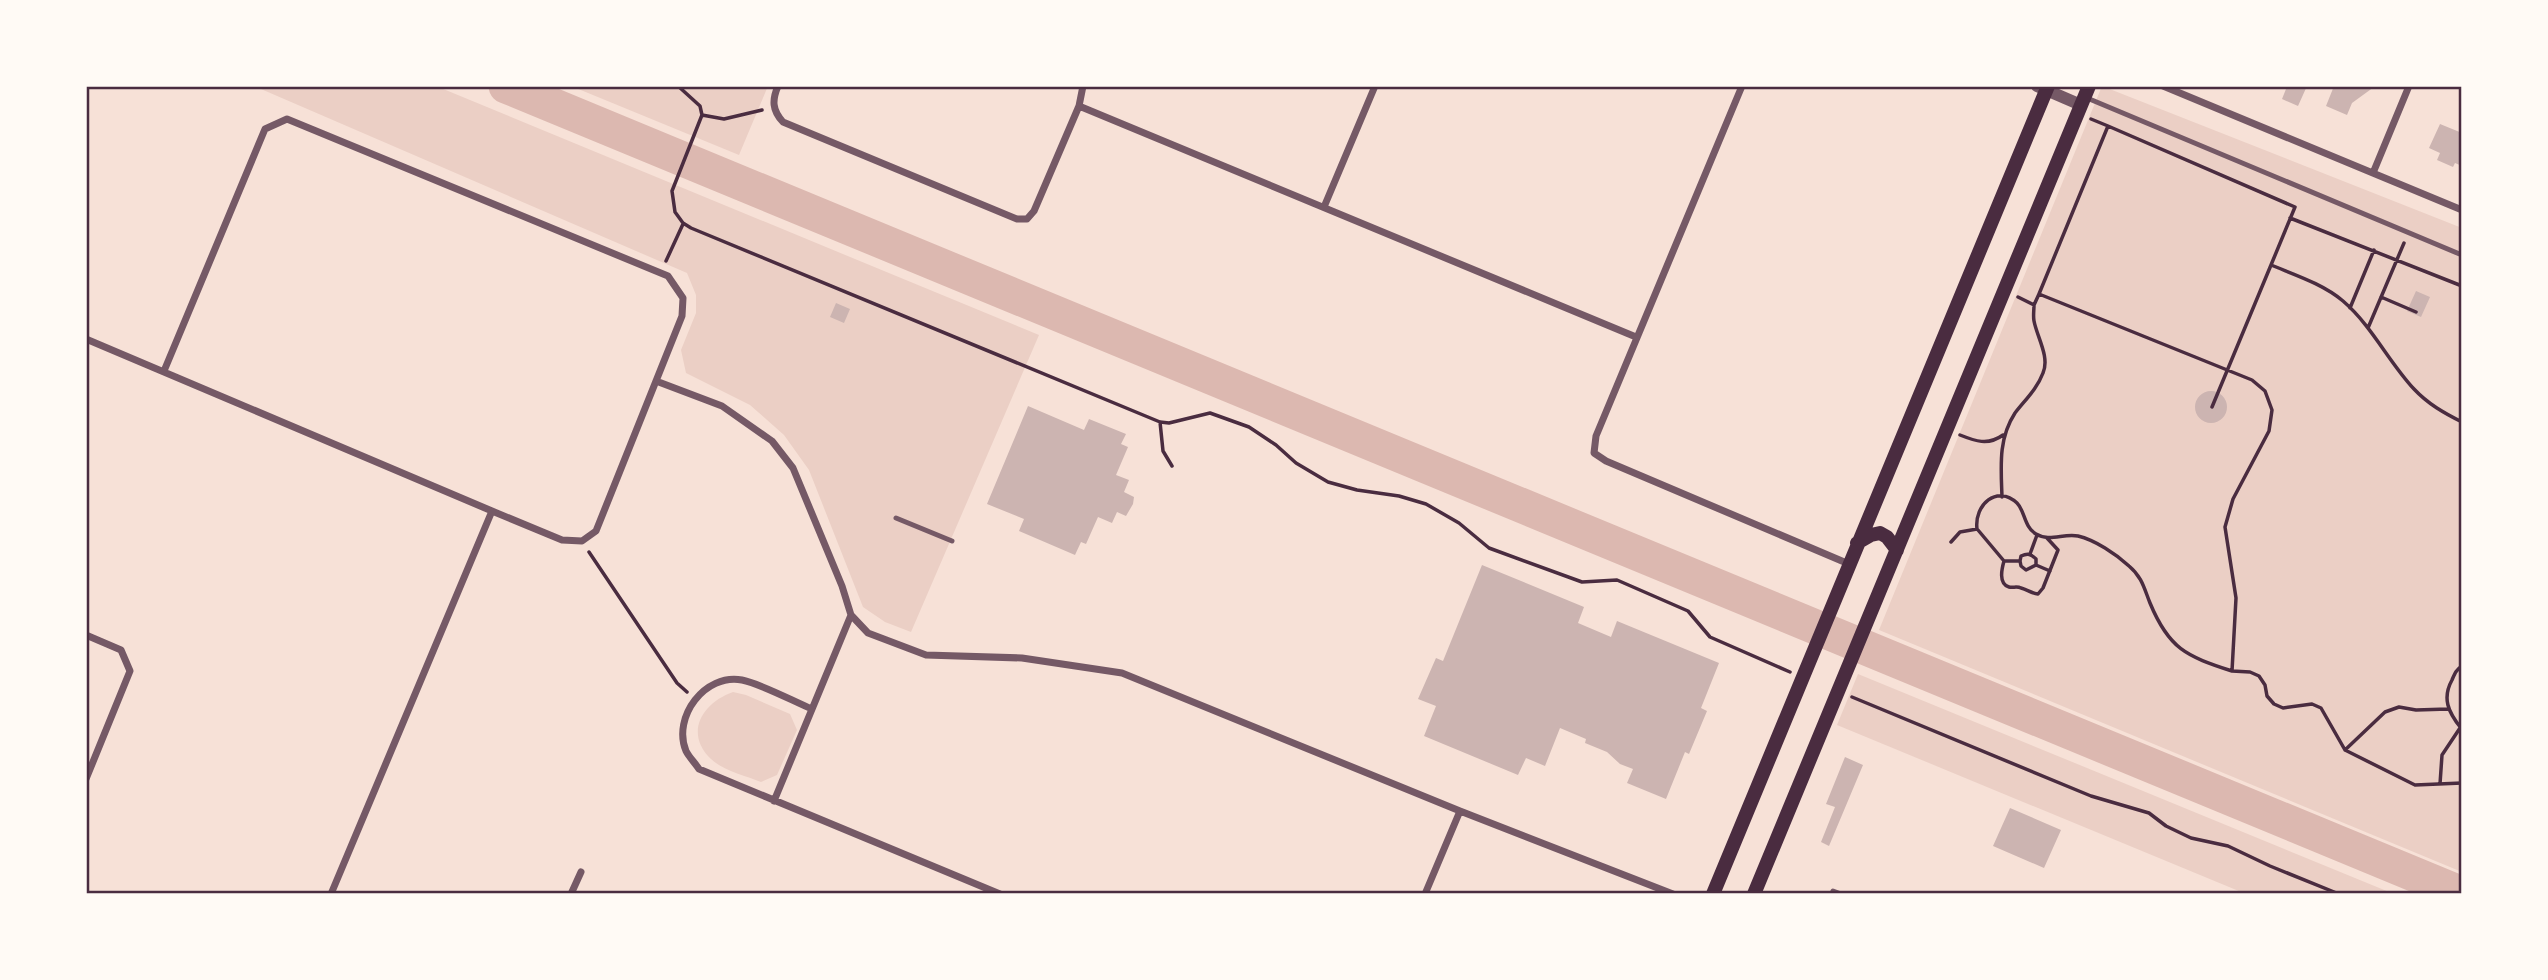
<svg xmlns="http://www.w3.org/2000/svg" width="2548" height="980" font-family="'Public Sans',sans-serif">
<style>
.green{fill:#ebcfc5}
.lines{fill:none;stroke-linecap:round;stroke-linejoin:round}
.river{stroke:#dcb8b0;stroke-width:35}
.building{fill:#ccb4b1}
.path{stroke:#4a2c40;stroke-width:3.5}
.service{stroke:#755966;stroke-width:5}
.minor{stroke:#755966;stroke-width:7}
.tertiary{stroke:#755966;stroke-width:12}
.secondary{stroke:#4a2c40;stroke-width:14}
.neatline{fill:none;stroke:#4a2c40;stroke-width:2.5}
</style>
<rect width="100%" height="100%" fill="#f7e1d7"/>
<!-- green -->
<path class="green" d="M254,86H436L1039,335L911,632L885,622L863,607L809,470L784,435L750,405L686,373L681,350L696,313V295L687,273Z
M571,86H768L739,155Z
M2102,86L2462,228V872L1879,630Z
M1858,674L2394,894H2246L1837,725Z
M733,692L746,695L790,714L797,730L777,775L761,782C746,776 722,770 711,759C684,733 702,703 733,692Z"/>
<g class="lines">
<!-- river -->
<path class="river" d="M506,86L2462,894"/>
</g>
<!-- building -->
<path class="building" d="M2279,86H2307L2298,106L2282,99L2286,89Z
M2334,86H2373L2374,87L2352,103L2347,115L2326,106Z
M2440,124L2462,133V166L2455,163L2453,167L2437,160L2440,153L2429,148Z
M2416,291L2430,297L2421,317L2407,311Z
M836,303L850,309L844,323L830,317Z
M2195 407a16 16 0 1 1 32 0a16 16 0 1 1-32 0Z
M1028,406L1084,430L1089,419L1126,434L1121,444L1128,447L1116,475L1129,480L1124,492L1134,497L1133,504L1126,516L1117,512L1112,523L1098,517L1086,544L1081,542L1075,555L1019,531L1024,519L987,504Z
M1482,565L1584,607L1578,623L1611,637L1617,621L1719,663L1701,708L1707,711L1689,754L1685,752L1666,799L1627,783L1633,769L1620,764L1607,752L1585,743L1586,739L1560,728L1545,766L1526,758L1518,775L1424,736L1436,706L1418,699L1436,658L1443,661Z
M1845,757L1863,765L1829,846L1821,842L1835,807L1826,804Z
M2010,808L2061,830L2044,868L1993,846Z"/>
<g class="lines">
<!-- path -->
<path class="path" d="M678,86L700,106L702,115L672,191L675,212L683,223L691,228L1160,422L1169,423L1210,413L1249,427L1276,445L1296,463L1328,482L1357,490L1399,496L1426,504L1459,523L1489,548L1582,582L1617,580L1688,611L1710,637L1790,672
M702,115L724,119L762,110
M2091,119L2108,126
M2290,218L2462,286
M666,261L683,224
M2018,297L2034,305L2039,294
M2381,297L2416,312
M2350,308L2374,250
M2368,328L2404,243
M2212,407L2271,265
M1160,422L1163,451L1172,466
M2462,422C2444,413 2428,404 2414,389C2388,361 2372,326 2343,301C2323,284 2295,275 2271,265L2295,207L2108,126L2039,294L2252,380L2265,391L2272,410L2269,431L2233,499L2225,527L2236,598L2232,671L2250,672L2259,676L2265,685L2267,696L2274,704L2283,708L2312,704L2321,708L2345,750L2415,785L2462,783
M1960,435C1975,441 1988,446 2003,435
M2002,497C2001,467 1998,439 2015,413C2025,400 2037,389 2043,373C2050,357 2037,337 2034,321C2033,316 2034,310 2034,305
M1978,530L2004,561C2002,568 1998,584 2009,587C2013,588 2017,586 2021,588C2028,590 2031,593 2038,594L2043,588L2058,550L2047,538
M1951,542L1960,532L1977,529C1974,505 1997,484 2017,503C2025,511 2024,527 2036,534C2049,542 2064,533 2078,536C2095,540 2116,554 2129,566C2142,577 2144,588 2150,603C2169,649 2186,656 2232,671
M589,552L677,683L687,692
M2030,554L2037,535
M2004,561H2020L2021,556C2028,553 2031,554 2036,559V565L2026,570L2021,566L2020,561
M2036,565L2050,571
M1852,697L2091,796L2149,813L2166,826L2191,838L2228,846L2270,866L2339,894
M2461,728C2448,712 2442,698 2452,680C2455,673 2456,670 2462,666
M2345,750L2385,712L2399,707L2416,710L2448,709
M2440,784L2442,755L2460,728"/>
<!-- service -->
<path class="service" d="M2087,98L2462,255
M896,518L952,541
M1833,891L1841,894"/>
<!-- minor -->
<path class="minor" d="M778,86C772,100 772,110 783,122L1017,219H1027L1034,211L1079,106L1083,86
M1742,86L1596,436L1594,453L1606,461L1849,564
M2163,86L2462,210
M1079,106L1636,337
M2373,173L2409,86
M1324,207L1375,86
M86,339L492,511L562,540L582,541L596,531L682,316L683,298L668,276L287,119L265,129L164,371
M656,381L722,406L772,441L793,468L842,586L851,615L868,633L926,655L1022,658L1122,673L1460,811L1673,894
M86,635L121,650L130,671L86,779
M812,709C793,701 759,683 742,680C705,673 672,717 686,751C689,757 695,763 699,769L1000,894
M774,801L851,615
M331,894L492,511
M571,894L581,872
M1425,894L1460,811"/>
<!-- tertiary -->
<path class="tertiary" d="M2037,86L2081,105"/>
<!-- secondary -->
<path class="secondary" d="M1857,543L1871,535L1880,533L1887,537L1897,550
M1713,894L2048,86
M1754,894L2089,86"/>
</g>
<!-- border -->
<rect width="2548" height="980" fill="none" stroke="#fffaf5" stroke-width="175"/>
<rect x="88" y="88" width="2372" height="804" class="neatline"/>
</svg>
